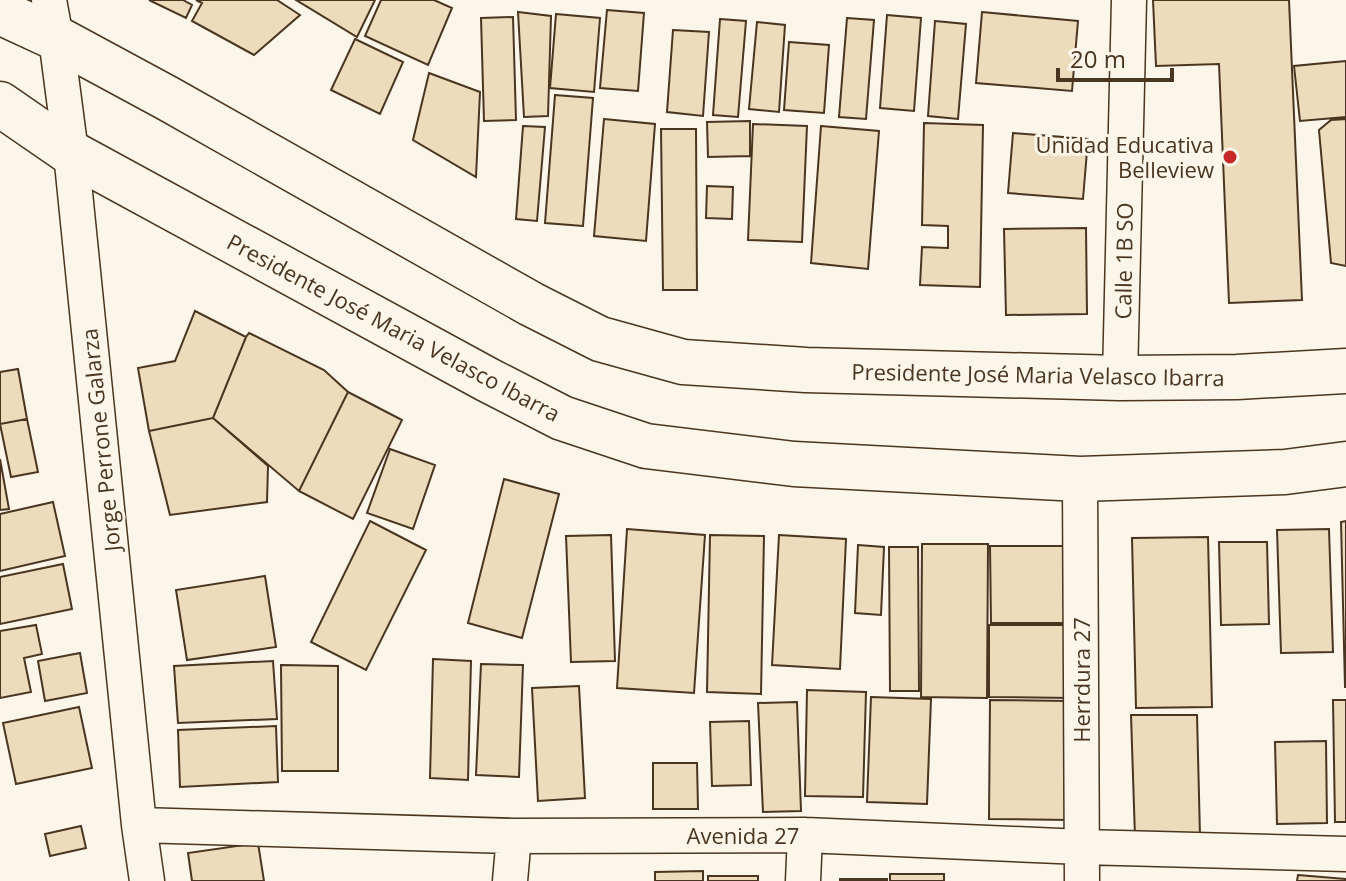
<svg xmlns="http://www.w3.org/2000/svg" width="1346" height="881" font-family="'Open Sans',sans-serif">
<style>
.building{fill:#ecdcbc;stroke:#4a3520;stroke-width:2}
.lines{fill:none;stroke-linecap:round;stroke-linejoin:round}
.minor-casing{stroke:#4a3520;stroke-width:37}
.secondary-casing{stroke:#4a3520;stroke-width:47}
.minor{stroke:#fbf6e9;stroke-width:34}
.secondary{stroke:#fbf6e9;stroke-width:44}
.poi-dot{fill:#c62828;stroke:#fbf6e9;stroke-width:3}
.labels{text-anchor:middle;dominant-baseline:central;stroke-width:6;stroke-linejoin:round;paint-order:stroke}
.poi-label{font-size:22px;fill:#4a3520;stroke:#fbf6e9;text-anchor:end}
.street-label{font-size:22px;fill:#4a3520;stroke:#fbf6e9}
</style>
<rect width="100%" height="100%" fill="#fbf6e9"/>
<!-- building -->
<path class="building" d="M149,0H183L192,5L186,18Z
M196,0H277L300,15L254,55L192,21L202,3Z
M296,0H375L357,37Z
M381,0H434L452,8L428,65L365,36Z
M1153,0H1289L1302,300L1229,303L1219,64L1156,66Z
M607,10L644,13L638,91L600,88Z
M518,12L551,16L548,116L524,117Z
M982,12L1078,21L1072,91L976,83Z
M556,14L600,18L594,92L550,88Z
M887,15L921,18L914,111L880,108Z
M513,17L516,120L484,121L481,18Z
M847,18L874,20L866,119L839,117Z
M720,19L746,21L738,117L713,115Z
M935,21L966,24L958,119L928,116Z
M757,22L785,25L779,112L749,109Z
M673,30L709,32L703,116L667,112Z
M355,39L403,62L380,114L331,90Z
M789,42L829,45L824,113L784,110Z
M1346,61V117L1300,121L1294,66Z
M429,73L480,92L476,177L413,140Z
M555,95L593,98L583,226L545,223Z
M604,119L655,124L646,241L594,236Z
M1346,119V266L1331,263L1319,130L1331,120Z
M750,121V156L708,157L707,122Z
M924,123L983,125L980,287L920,285L922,247L948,248V226L922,225Z
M753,124L807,126L802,242L748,240Z
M523,126L545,127L537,221L516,219Z
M821,126L879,131L868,269L811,263Z
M661,129H696L697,290H663Z
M1013,133L1088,139L1083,199L1008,193Z
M707,186L733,187L732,219L706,218Z
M1086,228L1087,314L1006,315L1004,229Z
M195,311L246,337L213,418L149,431L138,368L175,361Z
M249,333L324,370L348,392L299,491L213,418L246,337Z
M18,369L27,419L0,424V372Z
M348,392L402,420L353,519L299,491Z
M213,418L268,466L267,502L170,515L149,431Z
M27,419L38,472L11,477L0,424Z
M390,449L435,465L413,529L367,513Z
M0,459L9,509L0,510Z
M504,479L559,494L522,638L468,623Z
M53,502L65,556L0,571V514Z
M370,521L426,550L366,670L311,642Z
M1346,521V687H1345L1341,522Z
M627,529L705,535L694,693L617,688Z
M1329,529L1333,652L1281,653L1277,530Z
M611,535L615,661L571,662L566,536Z
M710,535L764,536L761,694L707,692Z
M779,535L846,539L840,669L772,665Z
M1208,537L1212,707L1136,708L1132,538Z
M1219,542H1267L1269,624L1221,625Z
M922,544H988L987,698L921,697Z
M858,545L884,547L881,615L855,613Z
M990,546H1069L1070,623H991Z
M889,547H918L919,691H890Z
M63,564L72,609L0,624V577Z
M265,576L276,647L187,660L176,590Z
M36,625L42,654L24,658L31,692L0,698V631Z
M989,625H1071V698L989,697Z
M80,653L87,693L45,701L38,661Z
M433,659L471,661L468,780L430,778Z
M273,661L277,719L178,723L174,666Z
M481,664L523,665L519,777L476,775Z
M281,665L338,666V771H282Z
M579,686L585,798L538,801L532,688Z
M807,690L866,692L863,797L805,796Z
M871,697L931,699L927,804L867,802Z
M990,700L1070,701L1069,820L989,819Z
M1333,700H1346V822H1335Z
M797,702L801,811L763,812L758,703Z
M79,707L92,768L16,784L3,723Z
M1131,715H1197L1200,836L1135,837Z
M749,721L751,785L712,786L710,722Z
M276,726L278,782L180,787L178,730Z
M1326,741L1327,823L1277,824L1275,742Z
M653,763H697L698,809H653Z
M81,826L86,848L50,856L45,834Z
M258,843L264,881H192L188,853Z
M703,871V881H655V872Z
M890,874H944V881H890Z
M1298,875L1346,879V881H1297Z
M708,876H758V881H708Z
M840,879H887V881H840Z"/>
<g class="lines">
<defs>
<path id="minor" d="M49,0L56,38L71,153L139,825L147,881
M1120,378L1129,0
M1080,479L1082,881
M139,825L514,836L805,835L1082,847L1346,854
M510,881L514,836
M803,881L805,835"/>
<path id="secondary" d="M0,12L56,38L167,98L531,304L600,339L683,362L806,370L1120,378L1237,377L1346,371
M0,104L71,153L488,380L562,418L646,446L794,464L1080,479L1285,472L1346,464"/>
</defs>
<!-- minor casing -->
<use href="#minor" class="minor-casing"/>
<!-- secondary casing -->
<use href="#secondary" class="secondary-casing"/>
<!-- minor -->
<use href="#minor" class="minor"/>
<!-- secondary -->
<use href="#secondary" class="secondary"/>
</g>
<!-- markers -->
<circle class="poi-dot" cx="1230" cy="157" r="8"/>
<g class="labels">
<!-- poi labels -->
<g class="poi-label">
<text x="1214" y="144">Unidad Educativa<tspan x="1214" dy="25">Belleview</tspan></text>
</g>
<!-- street labels -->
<g class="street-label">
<text transform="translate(1123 261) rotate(-89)">Calle 1B SO</text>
<text transform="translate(394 327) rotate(28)">Presidente José Maria Velasco Ibarra</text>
<text transform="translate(1038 374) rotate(1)">Presidente José Maria Velasco Ibarra</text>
<text transform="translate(100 440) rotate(-96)">Jorge Perrone Galarza</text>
<text transform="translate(1081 680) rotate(-90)">Herrdura 27</text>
<text x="743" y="835">Avenida 27</text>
</g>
</g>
<!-- scale -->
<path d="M1058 68v12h114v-12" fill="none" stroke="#4a3520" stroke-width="4"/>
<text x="1070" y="68" font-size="24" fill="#4a3520" stroke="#fbf6e9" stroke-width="6" paint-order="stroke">20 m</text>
</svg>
